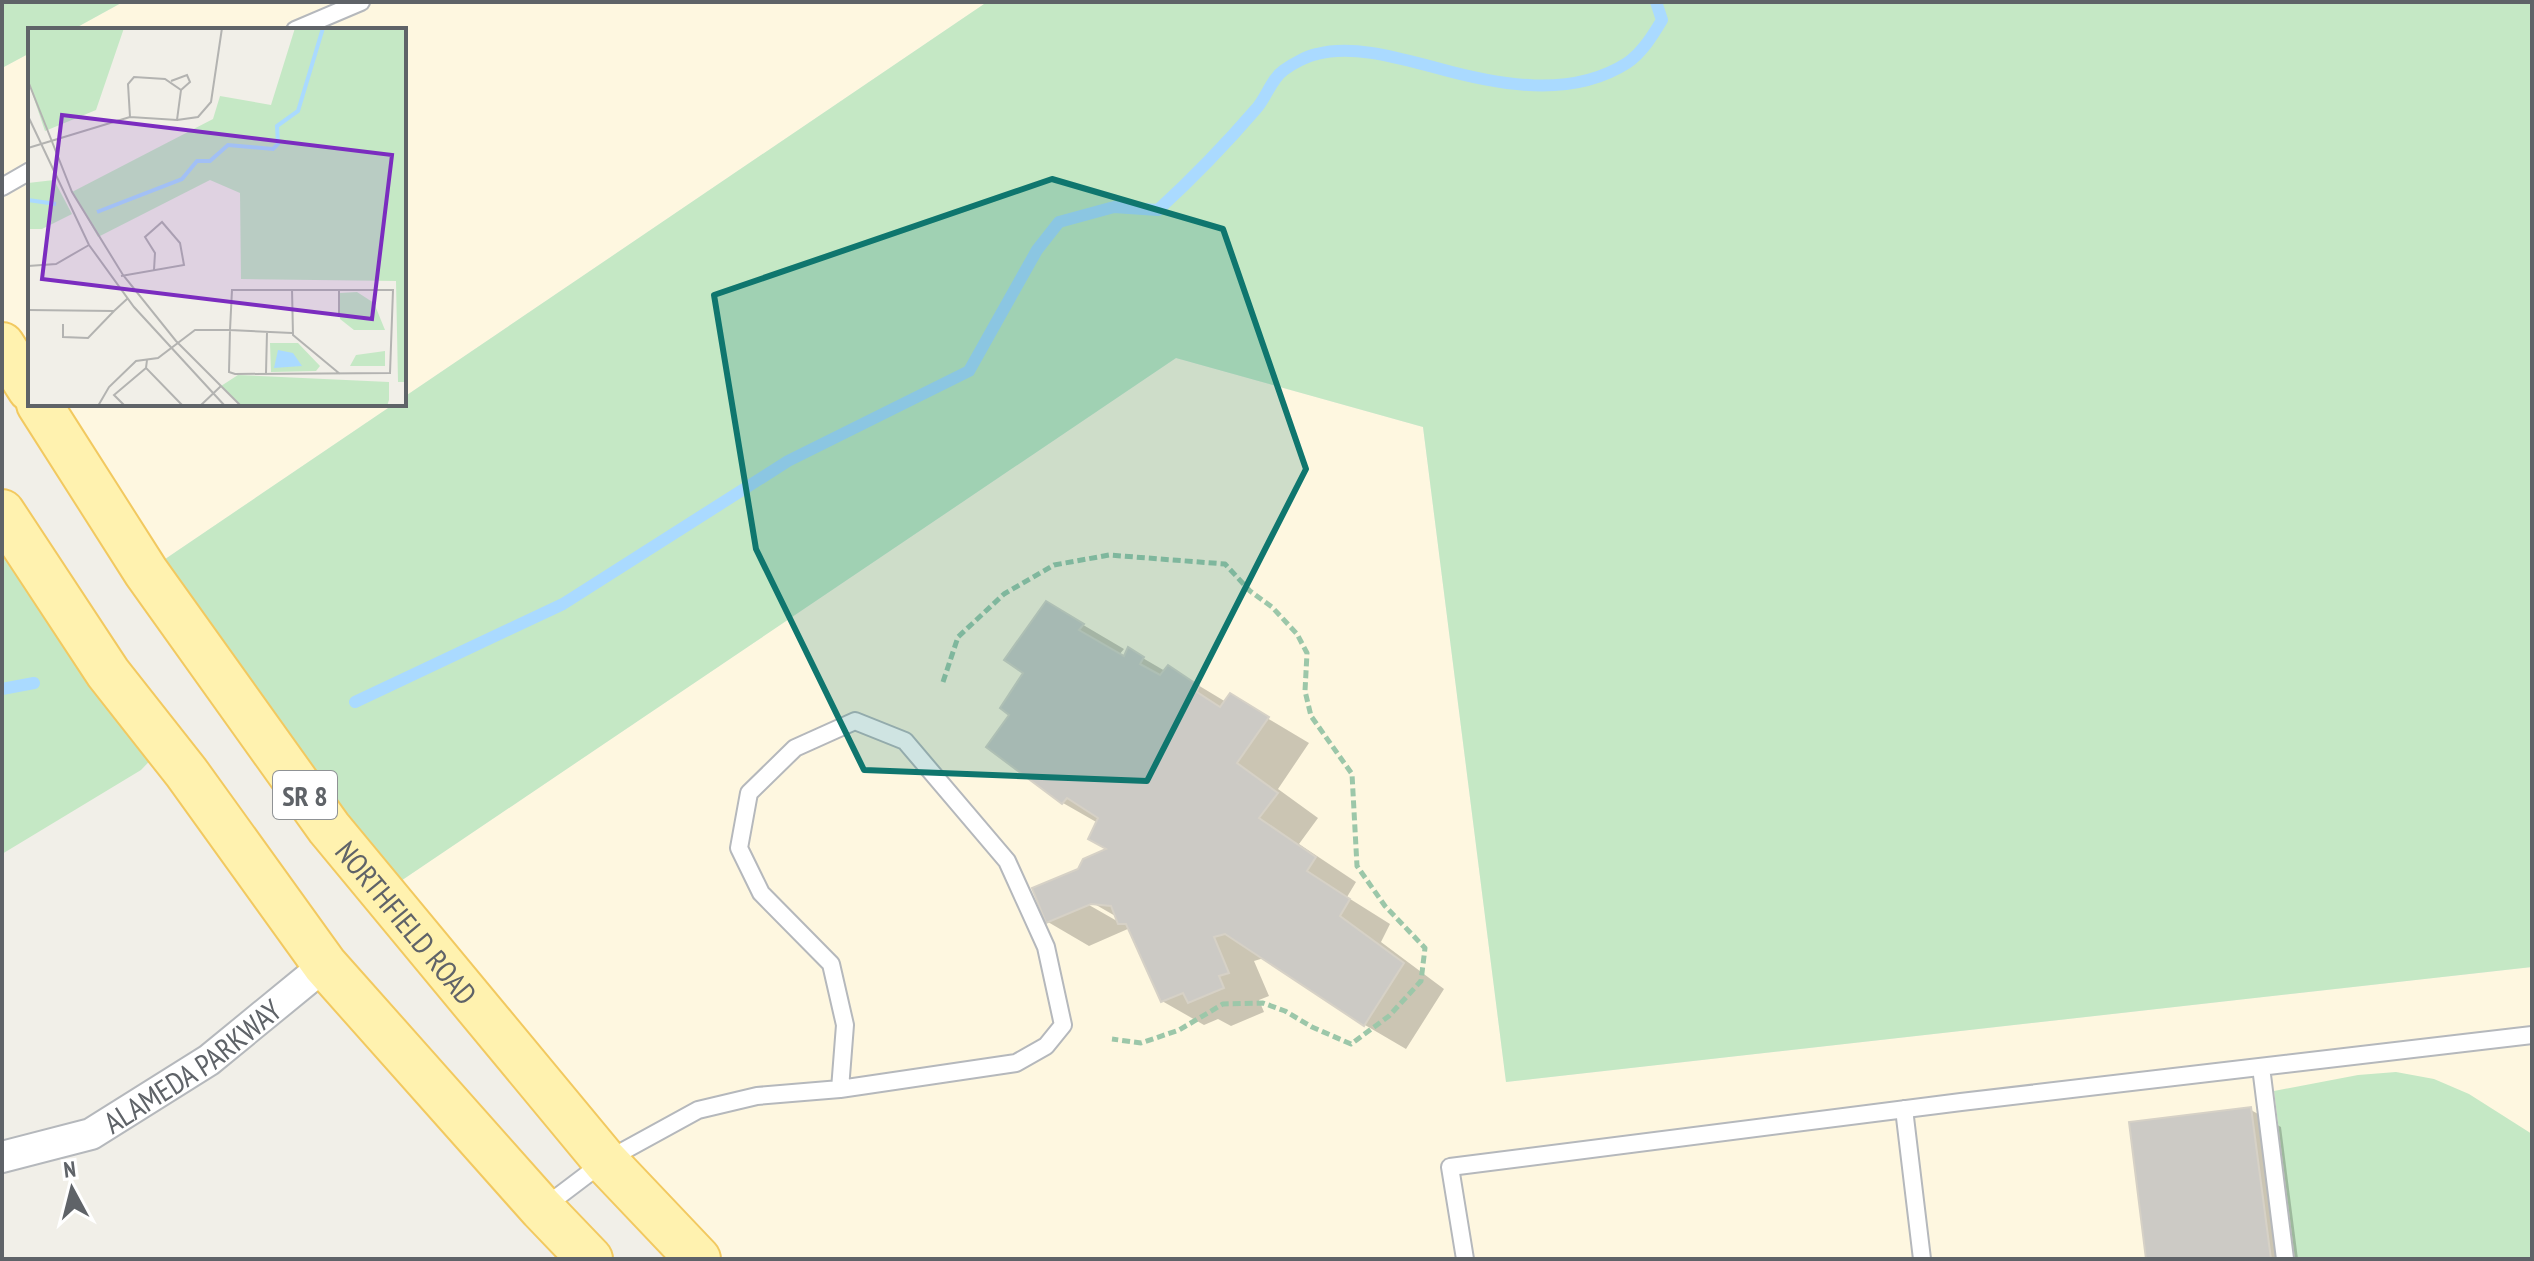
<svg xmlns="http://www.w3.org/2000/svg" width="2534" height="1261" font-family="'PT Sans Narrow',sans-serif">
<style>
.commercial{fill:#fef7e0}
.green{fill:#c5e8c5}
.shadow{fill:#0003;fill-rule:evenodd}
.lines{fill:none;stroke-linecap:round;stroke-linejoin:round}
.stream{stroke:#aadaff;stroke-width:12}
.building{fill:#cccac5;stroke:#d6d1c6;stroke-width:2}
.lane-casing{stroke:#b5b8bc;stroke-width:20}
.street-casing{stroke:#b5b8bc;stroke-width:34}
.primary-casing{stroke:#f2c960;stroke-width:48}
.path{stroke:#9cc7a9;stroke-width:5;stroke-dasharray:8 4;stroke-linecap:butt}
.lane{stroke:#fff;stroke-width:16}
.street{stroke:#fff;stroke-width:30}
.primary{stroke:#fff2af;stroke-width:44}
.marked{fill:#0f766e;fill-opacity:0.2;stroke:#0f766e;stroke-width:6;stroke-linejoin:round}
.labels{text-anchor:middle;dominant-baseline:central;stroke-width:8;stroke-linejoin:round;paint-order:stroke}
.shield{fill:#fff;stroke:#8f9295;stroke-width:2}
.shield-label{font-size:28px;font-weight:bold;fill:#5f6368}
.street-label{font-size:30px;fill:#5f6368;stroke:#fff}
.inset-river{fill:none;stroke:#aadaff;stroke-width:4}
.inset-road{fill:none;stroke:#b3b3b1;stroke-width:2}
.view{fill:#7b2cbf;fill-opacity:0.15;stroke:#7b2cbf;stroke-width:4}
.inset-edge{fill:none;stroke:#5f6368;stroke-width:4}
</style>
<rect width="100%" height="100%" fill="#f1efe8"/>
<!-- commercial -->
<path class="commercial" d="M123,2H987L404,397V30H72Z
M30,53V389L2,345V68Z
M1176,358L1423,427L1506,1082L2532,967V1259H698L383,893Z
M39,404H394L146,572Z"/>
<!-- green -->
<path class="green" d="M2,2H123L72,30H30V53L2,68Z
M987,2H2532V967L1506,1082L1423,427L1176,358L383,893L146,572L394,404H404V397Z
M2,512L165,745L141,770L2,854Z
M2396,1072L2434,1079L2469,1094L2532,1134V1259H2295L2274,1091L2358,1075Z"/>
<!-- shadow -->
<path class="shadow" d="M1046,603L1124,649L1119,655L1124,658L1129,650L1165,671L1168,667L1226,702L1230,696L1309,743L1278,789L1318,818L1299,844L1356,882L1347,897L1390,924L1381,942L1444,989L1406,1049L1365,1025L1264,958L1254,961L1269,996L1259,1000L1264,1012L1231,1026L1218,1019L1204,1025L1162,1001L1130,928L1089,946L1048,922L1079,871L1110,849L1098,823L1063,803L1012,715ZM1091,902L1117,917V921L1089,905Z
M2251,1110L2281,1127L2298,1259H2148Z"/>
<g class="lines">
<!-- stream -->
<path class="stream" d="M2,689L34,683
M355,702L563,604L788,461L969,371L1037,250L1059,222L1114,207L1158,210C1193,178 1225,145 1256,109C1266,98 1272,78 1284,70C1292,64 1307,56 1317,54C1354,44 1402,59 1437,68C1498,85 1571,99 1627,63C1642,53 1653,35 1662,20L1656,2"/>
</g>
<!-- building -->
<path class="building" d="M1046,601L1084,624L1079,630L1124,656L1128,647L1144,657L1140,664L1160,675L1168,665L1199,686L1197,692L1220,707L1230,693L1269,717L1237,763L1278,793L1259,818L1316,857L1307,871L1350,899L1340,916L1404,963L1364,1026L1225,934L1214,937L1229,973L1219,976L1224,988L1188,1003L1183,993L1161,1002L1126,924H1118L1111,906L1091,904L1046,923L1032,888L1078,869L1083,859L1106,849L1088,839L1098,818L1067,798L1062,804L986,747L1009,715L1000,708L1023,673L1004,660Z
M2251,1107L2271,1259H2146L2129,1122Z"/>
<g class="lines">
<defs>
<path id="lane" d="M295,30L361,2
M2,187L30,171
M2261,1067L2285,1259
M1904,1109L1922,1259
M543,1208L605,1161L698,1110L757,1096L840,1089L1016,1063L1046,1046L1063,1025L1046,947L1007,861L905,741L855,721L795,748L749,793L739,848L761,893L831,964L845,1025L840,1089
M1465,1259L1450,1167L1961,1102L2532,1035"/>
<g id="street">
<path id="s1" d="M2,1157L91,1134L209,1060L325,965"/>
</g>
<g id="primary">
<path d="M2,345L30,389"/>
<path id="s2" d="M39,404L146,572L329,828L605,1161L698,1259"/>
<path d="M2,512L108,673L186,772L325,965L542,1209L590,1259"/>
</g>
</defs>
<!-- lane casing -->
<use href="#lane" class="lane-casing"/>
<!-- street casing -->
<use href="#street" class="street-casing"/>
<!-- primary casing -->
<use href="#primary" class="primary-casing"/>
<!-- path -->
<path class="path" d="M943,682L958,637L1004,594L1054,565L1109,555L1225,564L1250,591L1272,607L1297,634L1307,653L1305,691L1311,716L1352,774L1357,866L1385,906L1425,948L1421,981L1389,1016L1351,1044L1312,1027L1285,1011L1263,1003L1223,1004L1179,1030L1141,1043L1112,1039"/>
<!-- lane -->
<use href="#lane" class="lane"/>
<!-- street -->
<use href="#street" class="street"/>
<!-- primary -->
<use href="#primary" class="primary"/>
</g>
<!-- marked area -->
<path class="marked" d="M1052,179L1223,229L1306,469L1147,781L864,770L756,549L714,295Z"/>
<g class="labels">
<!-- shield labels -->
<rect class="shield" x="273" y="771" width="64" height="48" rx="6"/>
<g class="shield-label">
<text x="305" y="795">SR 8</text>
</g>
<!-- street labels -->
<g class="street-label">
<text stroke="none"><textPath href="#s2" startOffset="636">NORTHFIELD ROAD</textPath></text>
<text stroke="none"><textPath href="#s1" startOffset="214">ALAMEDA PARKWAY</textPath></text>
</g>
</g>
<!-- overview -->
<g transform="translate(28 28)">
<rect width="378" height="378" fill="#f1efe8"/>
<path d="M0,0H96L68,82L17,103L0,53ZM267,0H378V354H370L368,253L213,251L212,165L182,152L70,209L44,164L185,91L192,68L243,77ZM26,152L44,186L14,201H0V155ZM329,264L346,275L357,302H326L312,291V265ZM242,315H270L292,338L288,343L243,344ZM357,323V338H322L328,327ZM210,347L361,354V372L359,378H213L193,358Z" fill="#c5e8c5"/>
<path d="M250,322L265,325L274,338L246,340Z" fill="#aadaff"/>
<path class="inset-river" d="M0,172L28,176M69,184L154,151L169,133H182L200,117L245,121L250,116L249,98L270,83L295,0"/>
<path class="inset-road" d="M0,53L44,164L95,247L148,313L213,378M143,53L159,47L162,54L153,62M0,88L61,217L106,279L197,378M149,92L170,89L183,74L194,0M0,120L102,89L100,56L106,49L137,51L153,62L149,92L102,89M0,238L28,236L61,217M93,248L156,237L152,215L134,194L117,209L127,225L126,242M264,261L265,307L312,346M311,262V289M0,282L86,283L99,271M35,296V309L60,310L86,283M119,332L118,340L155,378M238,345L239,304M70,378L81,359L108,333L130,330L167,302H202L201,344L207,346L362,345L365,262H204L202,302L264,305M97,378L86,367L118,340M172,378L193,358"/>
<path class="view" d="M34,87L364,127L344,291L14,251Z"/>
<rect width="378" height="378" class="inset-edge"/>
</g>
<!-- border -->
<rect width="2534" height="1261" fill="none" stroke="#5f6368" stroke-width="8"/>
<!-- north arrow -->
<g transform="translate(72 1189) rotate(353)" stroke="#ffffff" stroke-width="6" paint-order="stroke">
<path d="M0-6L14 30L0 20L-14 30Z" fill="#5f6368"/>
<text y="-12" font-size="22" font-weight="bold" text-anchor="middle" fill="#5f6368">N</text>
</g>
</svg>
